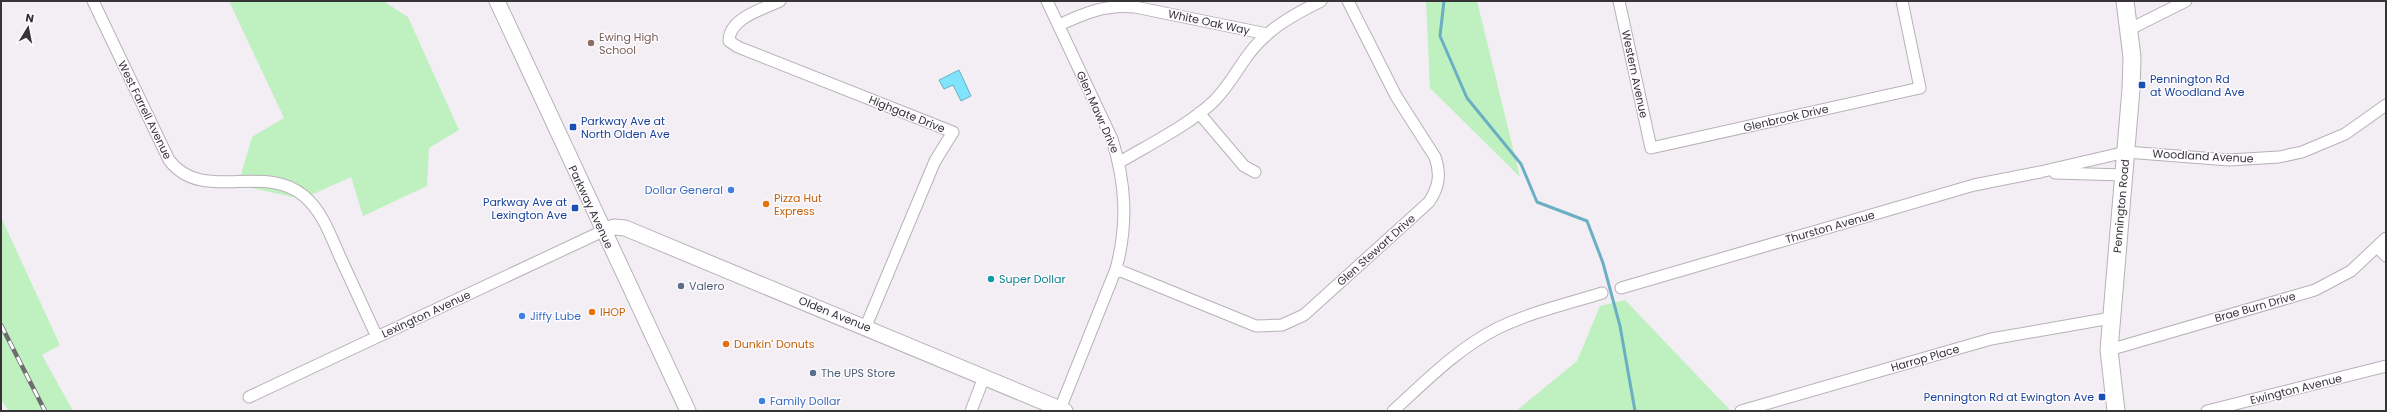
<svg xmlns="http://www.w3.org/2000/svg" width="2387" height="412" font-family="Poppins,sans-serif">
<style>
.green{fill:#bff1c0}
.water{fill:#81e4fd;stroke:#6aafc2}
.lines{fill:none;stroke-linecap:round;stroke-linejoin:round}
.stream{stroke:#6aafc2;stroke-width:3}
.minor-casing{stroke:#b7b1b8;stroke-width:13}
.secondary-casing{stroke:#b7b1b8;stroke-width:17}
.primary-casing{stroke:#b7b1b8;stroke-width:19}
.minor{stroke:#fff;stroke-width:11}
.secondary{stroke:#fff;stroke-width:15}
.primary{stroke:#fff;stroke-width:17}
.rail-casing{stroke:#6f6c70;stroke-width:4.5}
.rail{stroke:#fefcff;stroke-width:3;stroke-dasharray:9;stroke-linecap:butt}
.education-dot{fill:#8d6e63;stroke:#fefcff;stroke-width:1.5}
.transit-dot{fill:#1a4fb4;stroke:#fefcff;stroke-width:1.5}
.shop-dot{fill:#3f7fe0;stroke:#fefcff;stroke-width:1.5}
.food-dot{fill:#e8710a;stroke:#fefcff;stroke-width:1.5}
.culture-dot{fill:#0f9aa8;stroke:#fefcff;stroke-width:1.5}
.service-dot{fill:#5c6f8a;stroke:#fefcff;stroke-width:1.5}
.labels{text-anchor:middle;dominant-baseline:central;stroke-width:3;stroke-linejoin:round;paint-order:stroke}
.street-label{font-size:11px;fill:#363437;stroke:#fefcff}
.education-label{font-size:11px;fill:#785e54;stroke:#fefcff;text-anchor:start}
.transit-label{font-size:11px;fill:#164399;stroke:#fefcff;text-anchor:start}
.shop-label{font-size:11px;fill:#366cbe;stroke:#fefcff;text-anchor:start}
.food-label{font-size:11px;fill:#c56008;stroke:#fefcff;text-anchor:start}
.culture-label{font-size:11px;fill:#0d838f;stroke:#fefcff;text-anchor:start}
.service-label{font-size:11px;fill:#4e5e75;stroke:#fefcff;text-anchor:start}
</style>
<rect width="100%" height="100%" fill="#f3edf4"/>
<!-- green -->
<path class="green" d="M229,1H383L408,17L459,130L429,148L427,186L363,216L351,177L302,199L238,185L252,137L284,118Z
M1426,1H1477L1520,177L1430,88Z
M1,217L60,345L42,355L73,411H9L1,400Z
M1625,300L1731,411H1516L1577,361L1600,306Z"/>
<!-- water -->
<path class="water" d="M959,70L971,96L961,101L953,85L944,89L939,80Z"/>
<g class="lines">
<!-- stream -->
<path class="stream" d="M1444,1L1440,36L1467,98L1521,164L1537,202L1587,221L1603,263L1620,326L1635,411"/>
<defs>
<path id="minor" d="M93,1L169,160C202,204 264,162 304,196C323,212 331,237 341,259C353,285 365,311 377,337
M780,1C763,9 729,18 729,41L738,47L953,132L935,161L866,326
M1047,1L1112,139C1126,184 1128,224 1116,269L1060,409
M1619,1L1651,148L1920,88L1902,1
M1059,25C1085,13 1106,4 1135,7L1267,34
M2130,29L2186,1
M1199,113L1244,166L1255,172
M1120,162C1150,144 1189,125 1214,101C1228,87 1237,70 1248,55C1267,29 1293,15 1321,1
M2055,173L2124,175
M2377,247L2386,256
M1116,269L1256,326L1282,325L1304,315L1429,202C1439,187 1441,174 1435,157L1396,96L1348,1
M1621,288L1974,185L2040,172L2126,152L2229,160L2279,157L2302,152L2345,134L2386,105
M2109,350L2315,290L2351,271L2386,238
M249,397L603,231
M971,411L984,377
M1393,411C1426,381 1458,348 1498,328C1531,312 1567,304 1602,293
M1741,411L1991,339L2111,318
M2207,411L2386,366"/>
<path id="secondary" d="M497,1L688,411
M603,231L614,227L625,228L1065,411"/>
<path id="primary" d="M2116,411L2109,350L2131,89L2132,57L2125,1"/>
</defs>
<!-- minor casing -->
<use href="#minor" class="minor-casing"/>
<!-- secondary casing -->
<use href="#secondary" class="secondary-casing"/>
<!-- primary casing -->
<use href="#primary" class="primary-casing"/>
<!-- minor -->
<use href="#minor" class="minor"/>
<!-- secondary -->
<use href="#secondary" class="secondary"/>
<!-- primary -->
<use href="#primary" class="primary"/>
<defs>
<path id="rail" d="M1,325L45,411"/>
</defs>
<!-- rail casing -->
<use href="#rail" class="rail-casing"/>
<!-- rail -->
<use href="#rail" class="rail"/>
</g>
<!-- markers -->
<circle class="education-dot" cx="591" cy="43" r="4"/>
<g class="transit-dot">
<rect x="2138" y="81" width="8" height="8" rx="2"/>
<rect x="569" y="123" width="8" height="8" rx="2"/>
<rect x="571" y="204" width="8" height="8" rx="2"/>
<rect x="2098" y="393" width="8" height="8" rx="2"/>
</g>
<g class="shop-dot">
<circle cx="731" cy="190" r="4"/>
<circle cx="522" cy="316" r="4"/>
<circle cx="762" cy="401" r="4"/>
</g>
<g class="food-dot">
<circle cx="766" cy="204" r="4"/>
<circle cx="592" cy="312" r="4"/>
<circle cx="726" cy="344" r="4"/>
</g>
<circle class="culture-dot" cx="991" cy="279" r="4"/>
<g class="service-dot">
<circle cx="681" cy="286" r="4"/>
<circle cx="813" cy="373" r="4"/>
</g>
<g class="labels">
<!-- street labels -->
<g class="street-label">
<text transform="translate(1209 22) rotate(12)">White Oak Way</text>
<text transform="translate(1635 74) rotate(78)">Western Avenue</text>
<text transform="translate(145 110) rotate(64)">West Farrell Avenue</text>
<text transform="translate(1098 112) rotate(66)">Glen Mawr Drive</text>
<text transform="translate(907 114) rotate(22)">Highgate Drive</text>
<text transform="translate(1786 118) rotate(-13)">Glenbrook Drive</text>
<text transform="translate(2203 156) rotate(3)">Woodland Avenue</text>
<text transform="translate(2121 206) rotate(-85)">Pennington Road</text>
<text transform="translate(591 207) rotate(65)">Parkway Avenue</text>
<text transform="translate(1830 227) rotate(-16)">Thurston Avenue</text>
<text transform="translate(1376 250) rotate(-42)">Glen Stewart Drive</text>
<text transform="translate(2255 307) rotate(-16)">Brae Burn Drive</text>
<text transform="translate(426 314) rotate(-25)">Lexington Avenue</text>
<text transform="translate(835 314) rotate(22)">Olden Avenue</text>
<text transform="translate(1925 358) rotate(-16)">Harrop Place</text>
<text transform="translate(2296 389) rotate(-14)">Ewington Avenue</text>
</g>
<!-- education labels -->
<g class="education-label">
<text x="599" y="37">Ewing High<tspan x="599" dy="13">School</tspan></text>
</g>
<!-- transit labels -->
<g class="transit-label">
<text x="2150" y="79">Pennington Rd<tspan x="2150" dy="13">at Woodland Ave</tspan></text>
<text x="581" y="121">Parkway Ave at<tspan x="581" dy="13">North Olden Ave</tspan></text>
<text x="567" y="202" text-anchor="end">Parkway Ave at<tspan x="567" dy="13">Lexington Ave</tspan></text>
<text x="2094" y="397" text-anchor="end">Pennington Rd at Ewington Ave</text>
</g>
<!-- shop labels -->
<g class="shop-label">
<text x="723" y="190" text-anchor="end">Dollar General</text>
<text x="530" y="316">Jiffy Lube</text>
<text x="770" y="401">Family Dollar</text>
</g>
<!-- food labels -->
<g class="food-label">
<text x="774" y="198">Pizza Hut<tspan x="774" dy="13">Express</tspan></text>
<text x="600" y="312">IHOP</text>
<text x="734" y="344">Dunkin' Donuts</text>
</g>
<!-- culture labels -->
<g class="culture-label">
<text x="999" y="279">Super Dollar</text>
</g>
<!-- service labels -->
<g class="service-label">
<text x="689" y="286">Valero</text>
<text x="821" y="373">The UPS Store</text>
</g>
</g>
<!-- border -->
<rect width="2387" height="412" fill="none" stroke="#363437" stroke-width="4"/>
<!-- north arrow -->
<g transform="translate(28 28) rotate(10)" stroke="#fefcff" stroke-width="3" paint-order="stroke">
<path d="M0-3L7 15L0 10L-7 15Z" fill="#363437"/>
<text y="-6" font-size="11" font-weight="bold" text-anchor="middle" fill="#363437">N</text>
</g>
</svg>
